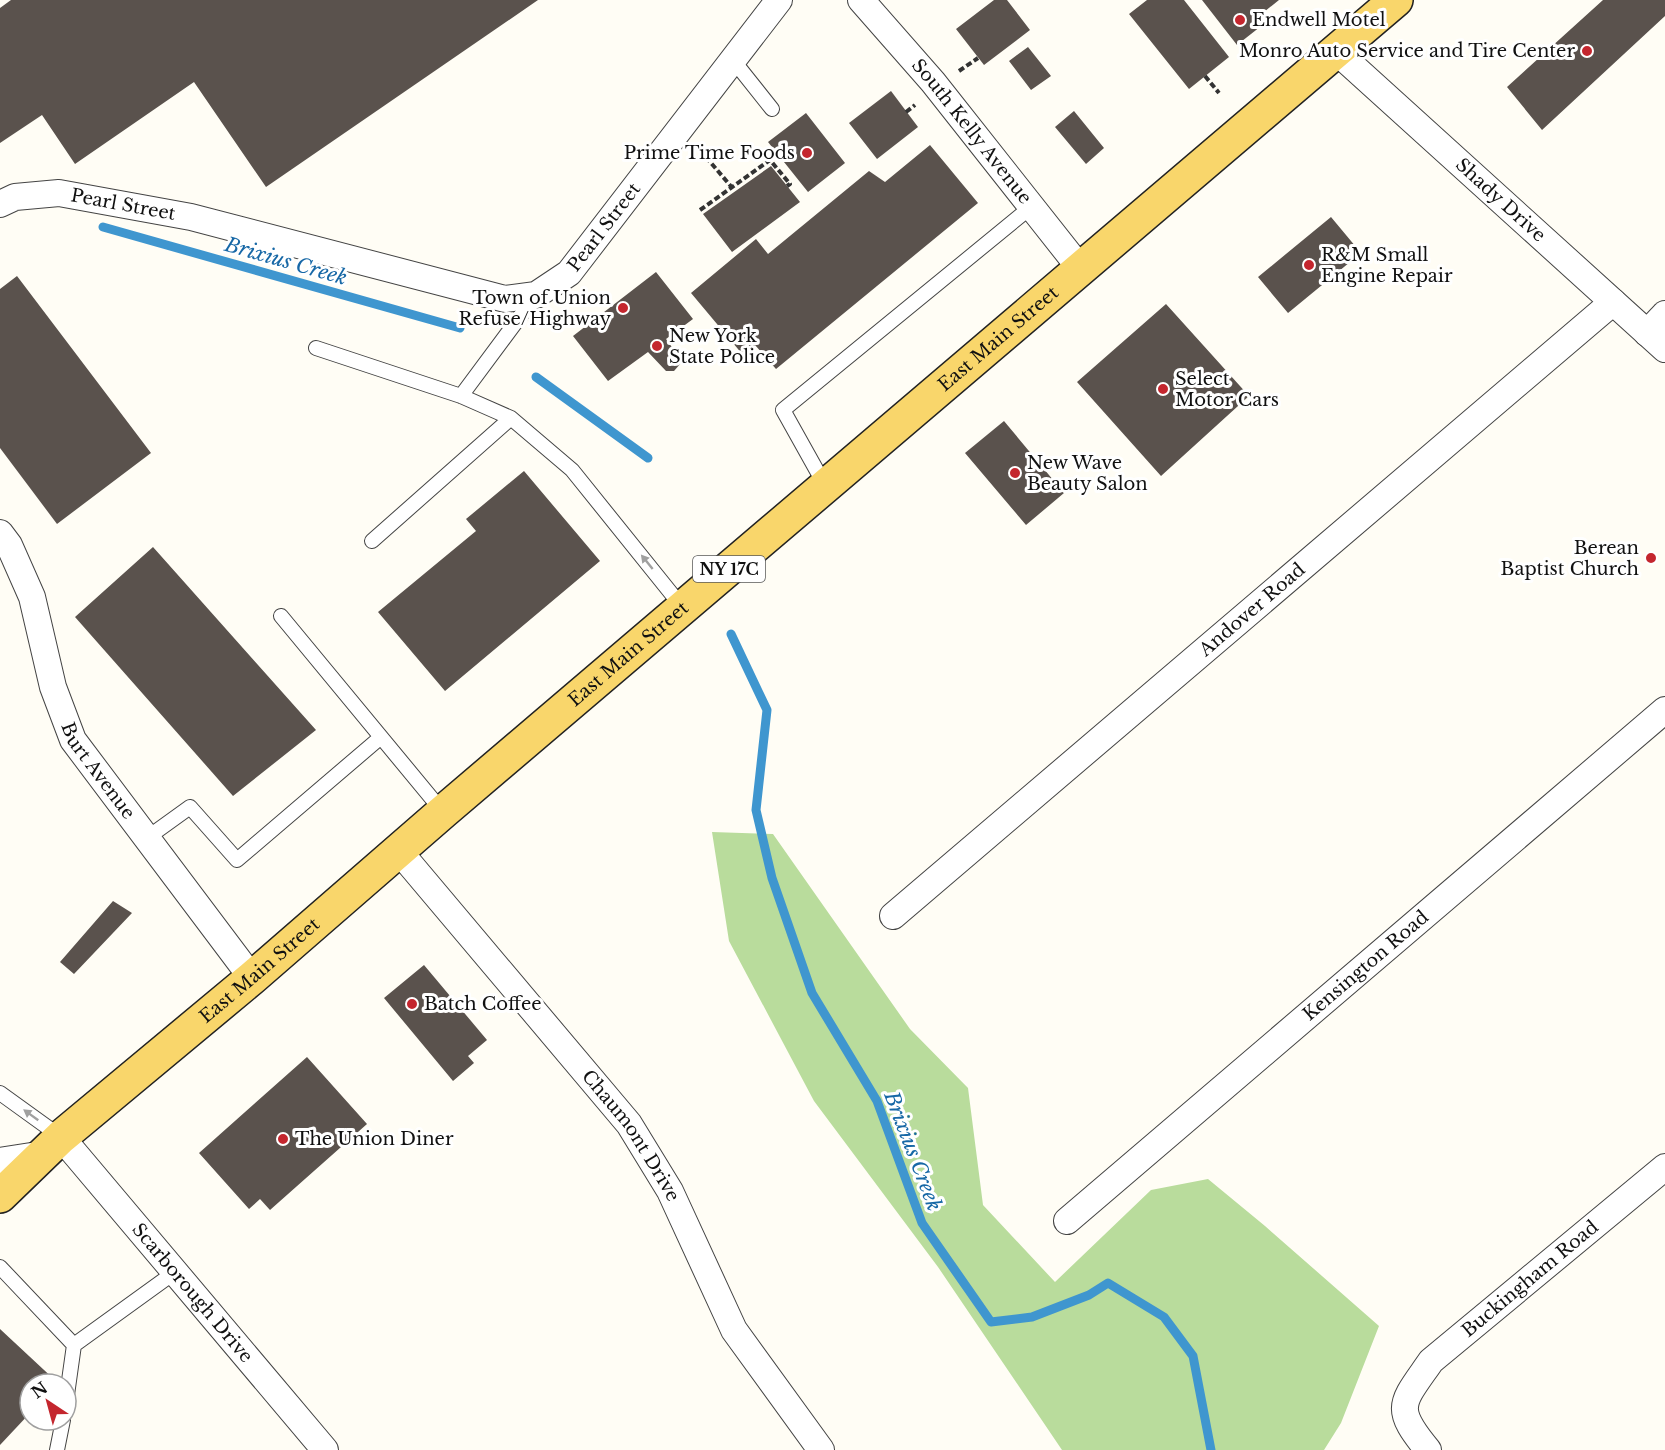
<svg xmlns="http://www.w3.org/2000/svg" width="1665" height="1450" font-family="'Libre Baskerville',serif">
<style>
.forest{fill:#b9dc9c}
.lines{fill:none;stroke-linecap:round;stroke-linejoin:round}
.stream{stroke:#3f96cf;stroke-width:9}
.building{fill:#5a524d}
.service-casing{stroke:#444;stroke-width:16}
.minor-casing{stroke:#444;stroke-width:28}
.tertiary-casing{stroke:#444;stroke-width:34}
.primary-casing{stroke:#222;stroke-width:36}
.path{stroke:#333;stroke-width:4;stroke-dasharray:6 3;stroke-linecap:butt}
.service{stroke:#fff;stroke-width:14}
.minor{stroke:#fff;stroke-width:26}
.tertiary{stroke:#fff;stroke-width:32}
.primary{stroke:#f9d66b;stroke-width:33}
.oneway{fill:#a0a0a0}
.poi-dot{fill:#c4262e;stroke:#fff;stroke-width:2}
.labels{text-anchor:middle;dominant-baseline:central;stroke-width:6;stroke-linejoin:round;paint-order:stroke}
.shield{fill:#fff;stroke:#585858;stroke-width:1.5}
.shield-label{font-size:16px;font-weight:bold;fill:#111}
.poi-label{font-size:18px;fill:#111;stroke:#fff;text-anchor:start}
.street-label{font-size:18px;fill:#111;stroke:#fff}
.water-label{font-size:20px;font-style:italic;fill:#1768a6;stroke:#fff}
</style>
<rect width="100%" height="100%" fill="#fffdf5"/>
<!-- forest -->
<path class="forest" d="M712,832L773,834L910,1029L968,1088L983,1205L1055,1282L1151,1190L1208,1179L1265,1226L1379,1326L1341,1423L1324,1450H1062L938,1267L814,1101L729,941Z"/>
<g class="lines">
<!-- stream -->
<path class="stream" d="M103,227L460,328
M536,377L648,458
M731,634L767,710L756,810L772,878L812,993L877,1101L922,1223L991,1322L1032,1317L1089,1295L1108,1283L1164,1317L1193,1356L1211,1450"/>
</g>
<!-- building -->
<path class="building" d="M11,0H538L266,187L194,82L75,164L42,115L0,143V8Z
M994,0H1007L1030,30L984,65L956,29Z
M1147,0H1184L1229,57L1189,89L1129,14Z
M1202,0H1279L1259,16L1265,23L1237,45Z
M1603,0H1665V16L1542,130L1507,87Z
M1028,47L1051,76L1031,90L1009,61Z
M891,91L918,127L877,159L849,123Z
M1074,111L1104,148L1086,164L1055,127Z
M806,113L845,163L808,192L768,142Z
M930,145L978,203L776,369L755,345L743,355L691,293L756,239L768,254L869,171L885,182Z
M771,166L800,202L732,252L703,214Z
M1331,217L1361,253L1288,313L1258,277Z
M656,272L693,319L666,339L679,357L681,363L674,371H666L648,352L608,381L573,336Z
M17,276L151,453L57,524L0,448V289Z
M1166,304L1249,396L1161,476L1077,382Z
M1004,421L1064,493L1026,525L965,453Z
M524,471L600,561L445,691L378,612L476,531L466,519Z
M153,547L316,730L233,796L75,617Z
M113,901L132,913L74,974L60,962Z
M424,965L487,1040L468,1056L474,1063L453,1081L384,998Z
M307,1057L367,1124L270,1210L260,1199L249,1209L199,1153Z
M0,1329L58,1383L30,1384V1413L0,1445Z"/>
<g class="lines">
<defs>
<path id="service" d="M733,60L772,109
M316,348L461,396L511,418L572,470L683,608
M461,396L536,295
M826,487L783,410L1031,207
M372,541L511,418
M281,616L443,812
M147,838L190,807L237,860L381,737
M0,1093L61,1137
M0,1267L74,1345L175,1272
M66,1402L74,1345
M57,1450L63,1420"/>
<g id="minor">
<path id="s1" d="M861,0L933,82L1080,268"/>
<path id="s2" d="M1336,51L1665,349"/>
<path id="s3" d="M0,204L15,197L59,193L191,217L505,299L536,295L569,273L779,0"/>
<path d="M1647,333L1665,314"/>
<path id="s4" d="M0,533L9,545L32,597L53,687L73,740L252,978"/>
<path id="s5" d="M398,850L629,1124L670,1191L734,1330L821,1450"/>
<path id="s6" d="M893,916L1613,302"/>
<path id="s7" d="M61,1137L325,1450"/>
<path id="s8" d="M1067,1221L1665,710"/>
<path id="s9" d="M1428,1450C1392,1407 1402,1403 1431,1361L1665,1167"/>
</g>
<path id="tertiary" d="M0,1164L38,1158"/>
<g id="primary">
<path id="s10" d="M0,1196L61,1137L252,978L443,812L1396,0"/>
</g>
</defs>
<!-- service casing -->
<use href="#service" class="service-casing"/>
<!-- minor casing -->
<use href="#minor" class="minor-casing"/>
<!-- tertiary casing -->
<use href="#tertiary" class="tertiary-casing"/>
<!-- primary casing -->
<use href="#primary" class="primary-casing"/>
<!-- path -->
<path class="path" d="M959,71L978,58
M1205,76L1219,93
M906,112L915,105
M700,150L735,191
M700,210L770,160L790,184L787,186"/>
<!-- service -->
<use href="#service" class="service"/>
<!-- minor -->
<use href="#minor" class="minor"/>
<!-- tertiary -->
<use href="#tertiary" class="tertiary"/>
<!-- primary -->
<use href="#primary" class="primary"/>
</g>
<!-- one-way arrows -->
<defs><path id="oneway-solid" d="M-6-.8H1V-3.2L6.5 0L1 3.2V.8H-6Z" transform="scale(1.5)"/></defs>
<g class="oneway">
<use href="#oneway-solid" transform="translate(647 562) rotate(-129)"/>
<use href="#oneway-solid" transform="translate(31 1115) rotate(-144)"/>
</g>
<!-- markers -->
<g class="poi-dot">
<circle cx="1240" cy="20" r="6"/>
<circle cx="1587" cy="51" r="6"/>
<circle cx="807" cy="153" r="6"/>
<circle cx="1309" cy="265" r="6"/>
<circle cx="623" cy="308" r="6"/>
<circle cx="657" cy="346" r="6"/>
<circle cx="1163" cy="389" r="6"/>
<circle cx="1015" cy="473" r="6"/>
<circle cx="1651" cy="558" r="6"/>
<circle cx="412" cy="1004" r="6"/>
<circle cx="283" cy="1139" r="6"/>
</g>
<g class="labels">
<!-- shield labels -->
<rect class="shield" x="693" y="556" width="72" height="26" rx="4.5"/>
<g class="shield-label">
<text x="729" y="569">NY 17C</text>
</g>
<!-- poi labels -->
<g class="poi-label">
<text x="1252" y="20">Endwell Motel</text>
<text x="1575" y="51" text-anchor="end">Monro Auto Service and Tire Center</text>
<text x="795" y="153" text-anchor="end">Prime Time Foods</text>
<text x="1321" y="255">R&amp;M Small<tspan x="1321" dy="21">Engine Repair</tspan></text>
<text x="611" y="298" text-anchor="end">Town of Union<tspan x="611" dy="21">Refuse/Highway</tspan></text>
<text x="669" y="336">New York<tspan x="669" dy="21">State Police</tspan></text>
<text x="1175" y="379">Select<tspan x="1175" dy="21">Motor Cars</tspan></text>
<text x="1027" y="463">New Wave<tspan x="1027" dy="21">Beauty Salon</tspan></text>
<text x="1639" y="548" text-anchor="end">Berean<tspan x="1639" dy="21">Baptist Church</tspan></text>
<text x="424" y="1004">Batch Coffee</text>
<text x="295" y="1139">The Union Diner</text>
</g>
<!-- street labels -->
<g class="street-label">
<text stroke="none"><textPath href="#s1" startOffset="172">South Kelly Avenue</textPath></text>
<text stroke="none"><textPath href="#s2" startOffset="222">Shady Drive</textPath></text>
<text stroke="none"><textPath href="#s3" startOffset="126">Pearl Street</textPath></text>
<text stroke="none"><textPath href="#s3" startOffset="648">Pearl Street</textPath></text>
<text stroke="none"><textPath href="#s10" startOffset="1316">East Main Street</textPath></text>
<text stroke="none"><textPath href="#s6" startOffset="472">Andover Road</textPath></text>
<text stroke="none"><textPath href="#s10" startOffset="830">East Main Street</textPath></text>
<text stroke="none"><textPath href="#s4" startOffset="260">Burt Avenue</textPath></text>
<text stroke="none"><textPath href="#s8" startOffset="393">Kensington Road</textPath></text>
<text stroke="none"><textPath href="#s10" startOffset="344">East Main Street</textPath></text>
<text stroke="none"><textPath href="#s5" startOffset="369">Chaumont Drive</textPath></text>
<text stroke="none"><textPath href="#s9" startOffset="232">Buckingham Road</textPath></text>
<text stroke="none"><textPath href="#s7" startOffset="204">Scarborough Drive</textPath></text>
</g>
<!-- water labels -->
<g class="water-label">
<text transform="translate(286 261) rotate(16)">Brixius Creek</text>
<text transform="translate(913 1151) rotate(69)">Brixius Creek</text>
</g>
</g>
<!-- north arrow -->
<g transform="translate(48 1402) rotate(324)"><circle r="28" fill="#ffffff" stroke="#a0a0a0" stroke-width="1.5"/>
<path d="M0-4.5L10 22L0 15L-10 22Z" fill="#c4262e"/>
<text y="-9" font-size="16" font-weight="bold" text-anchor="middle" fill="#111111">N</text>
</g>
</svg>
